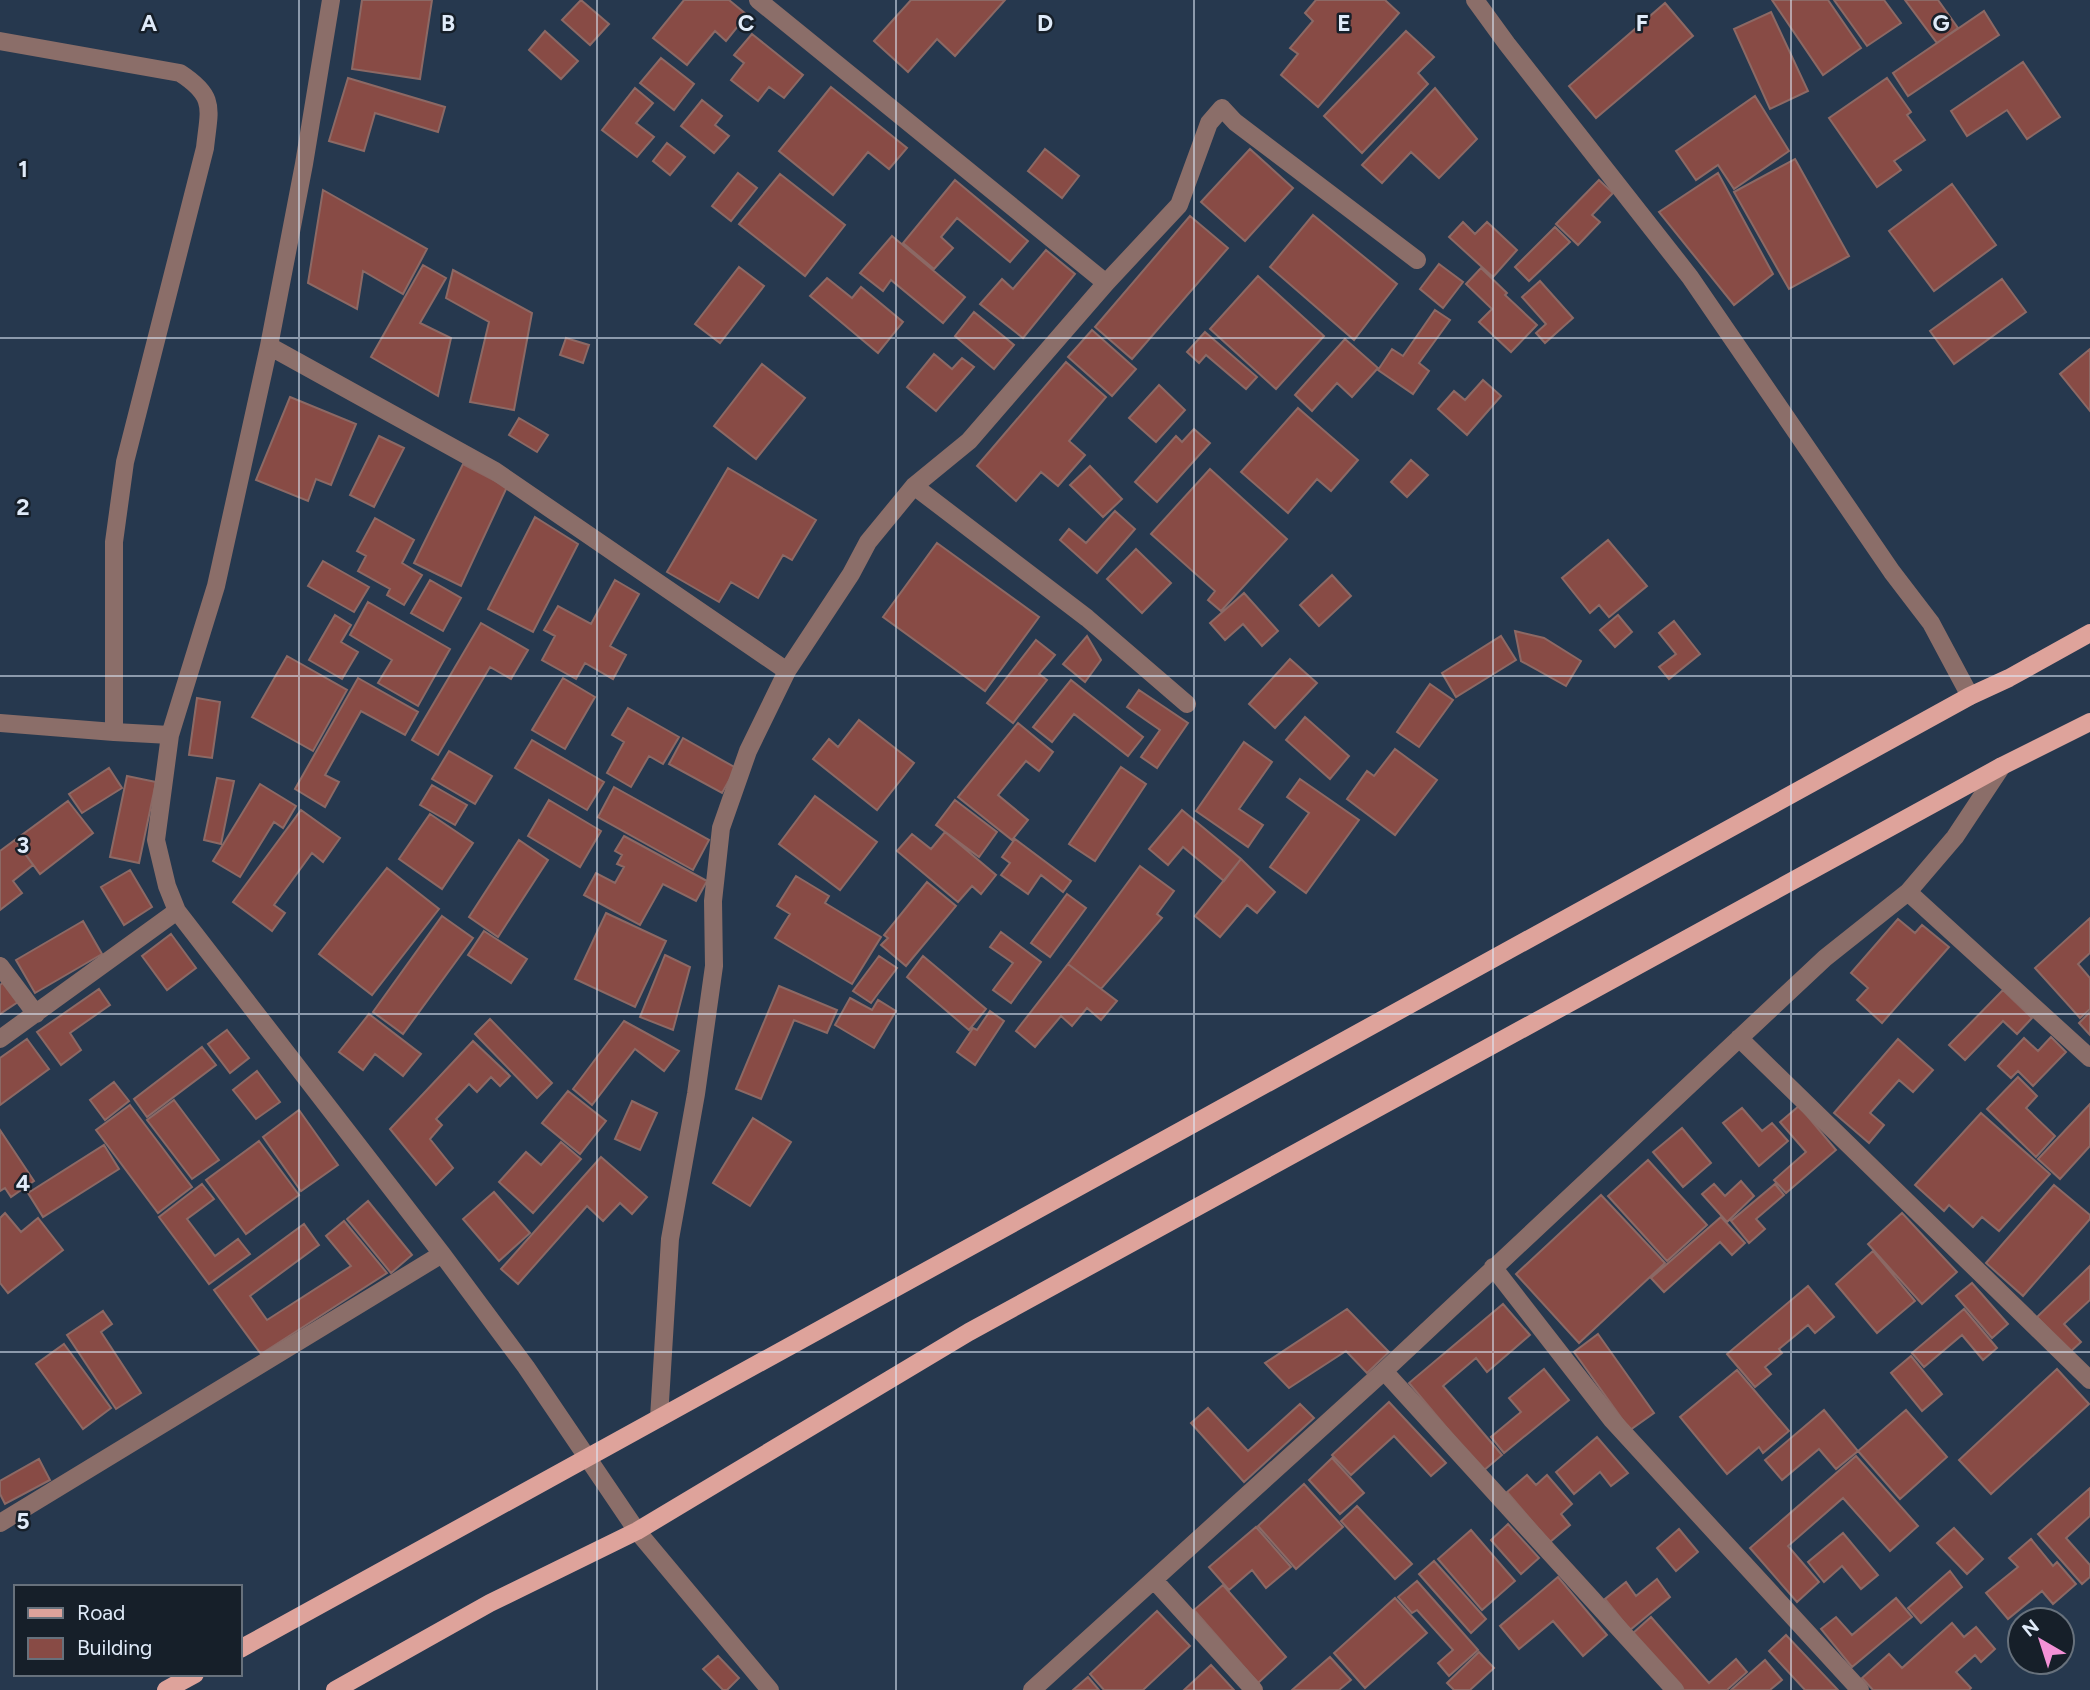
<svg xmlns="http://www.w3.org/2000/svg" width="2090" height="1690" font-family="Figtree,sans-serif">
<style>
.building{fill:#884b45;stroke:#8c6965;stroke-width:2}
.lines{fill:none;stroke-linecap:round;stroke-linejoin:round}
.minor{stroke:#8b6e69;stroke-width:18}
.major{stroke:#dea39b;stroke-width:18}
.grid{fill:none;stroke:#e0ebf9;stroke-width:2;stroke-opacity:0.55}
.grid-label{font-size:23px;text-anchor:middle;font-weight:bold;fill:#e0ebf9;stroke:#161f29;stroke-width:5;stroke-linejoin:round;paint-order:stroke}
</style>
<rect width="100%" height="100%" fill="#26384e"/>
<!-- building -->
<path class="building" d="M362,0H432L420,79L352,69Z
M581,0L609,24L590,45L562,20Z
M684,0H729L747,15L726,41L715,31L687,65L653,38Z
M911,0H1005L955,56L937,39L908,72L874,41Z
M1316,0H1385L1399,13L1318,107L1281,75L1298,54L1290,48L1313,21L1305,13Z
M1772,0H1828L1861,48L1823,75Z
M1834,0H1884L1901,23L1867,46Z
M1905,0H1938L1958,28L1937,43Z
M1665,3L1693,36L1596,118L1569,86Z
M1984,11L1999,35L1908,96L1893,73Z
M1771,12L1808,91L1770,109L1734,29Z
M545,31L578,61L561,79L529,50Z
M1406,31L1434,57L1418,73L1428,84L1362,153L1324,116Z
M752,34L803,75L784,98L769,87L758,101L731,80L744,63L734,55Z
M661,58L694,84L674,110L640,83Z
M2023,62L2060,117L2027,139L2007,110L1967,136L1951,111Z
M348,78L445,107L438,132L375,113L364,151L329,141Z
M1887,78L1911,112L1907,115L1925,140L1894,161L1901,170L1877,187L1829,118Z
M831,87L907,148L889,169L868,152L833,195L779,151Z
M635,88L653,103L636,123L654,137L637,157L602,130Z
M1435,88L1477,139L1439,178L1411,152L1382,183L1362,165Z
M1755,96L1789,151L1734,189L1718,165L1696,180L1676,151Z
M702,100L722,116L715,125L729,136L714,153L681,126Z
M667,143L685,157L670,175L653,161Z
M1045,149L1079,176L1062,198L1028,171Z
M1250,149L1293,188L1245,241L1201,202Z
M1795,159L1849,256L1789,289L1734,192Z
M738,173L757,188L731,221L712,206Z
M1718,173L1773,274L1734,305L1659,212Z
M780,174L845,225L805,276L739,224Z
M955,180L1028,241L1010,262L957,218L941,237L953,248L934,269L903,243Z
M1599,180L1613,193L1592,215L1600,222L1578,245L1556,224Z
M1952,184L1996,245L1934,291L1889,231Z
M323,190L427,249L403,294L363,271L357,309L308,283Z
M1313,215L1397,284L1354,340L1270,267Z
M1190,216L1228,248L1132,359L1095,327Z
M1463,222L1475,234L1487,222L1517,250L1493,277L1449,237Z
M1555,227L1570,242L1529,281L1515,267Z
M892,236L965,297L943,323L891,280L883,291L860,273Z
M1046,250L1075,274L1023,338L980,304L1002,279L1013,289Z
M1439,264L1463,282L1443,308L1420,289Z
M423,265L446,278L420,323L451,338L438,396L371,357Z
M739,267L764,286L720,343L695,324Z
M1481,268L1507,293L1505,295L1537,325L1511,352L1479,322L1492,309L1466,284Z
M453,270L532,313L514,410L470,402L489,322L446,298Z
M1258,276L1324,336L1276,389L1210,329Z
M827,278L852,298L861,287L903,322L878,353L810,296Z
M2002,279L2026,312L1954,364L1930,331Z
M1540,281L1573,318L1545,343L1536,333L1546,324L1522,297Z
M1435,310L1450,320L1419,363L1429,371L1413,394L1378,370L1392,349L1403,356Z
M974,312L1014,345L994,369L955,336Z
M1092,330L1136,369L1112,396L1068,357Z
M1205,332L1257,377L1246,389L1206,355L1199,363L1187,352Z
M566,338L589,345L583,363L560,355Z
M1345,339L1378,368L1352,397L1337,383L1312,411L1295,395Z
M2090,349V411L2060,374Z
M934,354L952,369L962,358L974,367L936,411L907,387Z
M1066,362L1106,397L1069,441L1085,455L1058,486L1041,472L1016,501L977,466Z
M762,364L805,398L756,459L714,426Z
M1483,380L1501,396L1467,435L1438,409L1454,391L1465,400Z
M1159,385L1185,410L1156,442L1129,418Z
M290,397L356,424L331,485L316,479L308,501L256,480Z
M1298,408L1358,460L1331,491L1317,479L1288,513L1241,472Z
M519,418L548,435L537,452L509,435Z
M1194,429L1210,443L1157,502L1135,482L1176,436L1182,442Z
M379,436L404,448L374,507L350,495Z
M1411,460L1428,475L1407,497L1391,482Z
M463,464L507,487L461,586L414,563Z
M1090,466L1122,499L1103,517L1070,485Z
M728,468L816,520L792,560L783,555L758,598L731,582L719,602L667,572Z
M1210,469L1287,539L1221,611L1208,600L1215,591L1151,534Z
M1115,511L1135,529L1097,573L1060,540L1069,529L1086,543Z
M535,517L578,544L533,632L488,609Z
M375,518L414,540L402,563L422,575L404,605L387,595L390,589L358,571L366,556L357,551Z
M1608,540L1647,586L1609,617L1599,605L1590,613L1562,578Z
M937,543L1039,617L985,691L883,617Z
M1136,549L1171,583L1142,613L1107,579Z
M323,561L369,587L354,612L308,586Z
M1332,575L1351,596L1319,626L1300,605Z
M430,580L461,598L443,631L411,613Z
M615,580L639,594L610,646L626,655L613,679L585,663L576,679L542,660L555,636L544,630L558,606L591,624Z
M1244,593L1278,631L1262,646L1243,624L1225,640L1210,623Z
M368,602L450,649L418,706L378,683L392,660L350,635Z
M335,615L351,625L341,642L358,652L342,679L309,660Z
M1618,615L1632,632L1615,647L1600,630Z
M1674,621L1700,654L1669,679L1659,667L1676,654L1659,633Z
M481,623L528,650L511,679L490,667L438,755L412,740Z
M1515,631L1544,638L1581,661L1566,686L1521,661Z
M1087,636L1101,660L1085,682L1063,664Z
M1501,636L1516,660L1456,697L1442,673Z
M1036,640L1055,655L1039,674L1047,680L1013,723L987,703Z
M287,656L347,690L313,751L252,717Z
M1290,659L1317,683L1275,728L1249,704Z
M358,678L418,712L405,735L361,711L325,775L339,782L325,807L295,789Z
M563,678L595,697L565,749L532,730Z
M1071,680L1143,737L1128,756L1074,714L1052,742L1033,727Z
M1430,684L1453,700L1419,747L1397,732Z
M1139,690L1188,723L1157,768L1141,757L1160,730L1127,707Z
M197,698L220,702L212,758L189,755Z
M628,708L679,737L663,764L649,756L631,787L607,773L624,742L612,735Z
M1305,717L1349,756L1330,779L1286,740Z
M859,720L914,763L877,810L813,759L829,739L838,747Z
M1018,723L1053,752L1039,771L1026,761L998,795L1028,820L1012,840L958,797Z
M683,738L736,768L722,793L669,764Z
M532,740L604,782L587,810L515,768Z
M1244,742L1272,762L1239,809L1263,825L1248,847L1196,811Z
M1395,749L1437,780L1395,835L1347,799L1367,771L1374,776Z
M449,751L492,776L475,804L432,779Z
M1121,767L1146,784L1095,861L1069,844Z
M109,768L122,788L82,813L69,794Z
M127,776L156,782L139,863L110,857Z
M217,778L234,781L221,844L204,840Z
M1300,779L1359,820L1306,893L1270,867L1309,813L1287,797Z
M260,784L296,806L283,828L274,822L240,877L213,861Z
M432,785L467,805L455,825L420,805Z
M614,787L709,840L693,870L598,817Z
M815,796L877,842L840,890L779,844Z
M549,800L601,831L580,867L528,836Z
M955,800L997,832L979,857L936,825Z
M68,801L93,833L40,874L15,840Z
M301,810L340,838L323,862L312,853L274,905L285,913L272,931L233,902Z
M1182,810L1241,859L1224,881L1183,847L1168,865L1149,849Z
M430,814L473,843L442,889L399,859Z
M945,832L996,875L981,894L972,886L958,902L897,851L912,834L931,849Z
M624,836L707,881L696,901L663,884L640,925L584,895L596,873L615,883L624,867L617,864L622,855L615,851Z
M1015,839L1071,881L1063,892L1041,875L1028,894L1001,875L1010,863L1002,857Z
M15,840L33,865L13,881L22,893L0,910V851Z
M519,840L548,860L498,937L469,917Z
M1241,859L1275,892L1257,913L1247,905L1220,937L1195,916Z
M1140,866L1174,891L1157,914L1162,918L1101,989L1068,964Z
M387,868L439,909L372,995L319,954Z
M130,870L152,907L124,925L101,887Z
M796,876L829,896L825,903L881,937L852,984L775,938L790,914L777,906Z
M927,882L956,906L906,966L881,945L888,938L884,935Z
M1067,894L1086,908L1050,957L1031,943Z
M606,913L666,941L635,1007L575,979Z
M442,916L473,938L403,1034L373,1012Z
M2090,918V953L2078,964L2090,978V1009L2080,1018L2035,968Z
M1898,919L1915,933L1922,925L1949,947L1882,1023L1857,1000L1868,988L1851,973Z
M83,921L102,954L35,993L16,960Z
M484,931L527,959L511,983L468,955Z
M1001,932L1041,962L1011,1003L993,990L1013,963L990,947Z
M171,934L196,968L167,990L142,956Z
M665,955L690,967L673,1030L640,1017Z
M879,956L897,968L871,1003L853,991Z
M923,956L986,1009L969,1030L907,977Z
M1068,964L1117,1001L1101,1020L1087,1008L1072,1026L1061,1016L1035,1047L1016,1031Z
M4,982L18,1002L0,1014V985Z
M779,986L837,1010L827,1033L794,1020L761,1099L736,1089Z
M99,989L110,1005L70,1033L81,1050L61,1065L37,1032Z
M2003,990L2032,1018L2017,1034L2003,1021L1965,1060L1949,1045Z
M850,998L872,1010L878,1000L896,1011L874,1048L835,1025Z
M990,1011L1004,1021L975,1065L957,1052L973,1028L977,1030Z
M2090,1012V1035L2079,1023Z
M369,1014L421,1054L403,1076L375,1054L363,1070L339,1052Z
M490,1019L552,1083L537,1098L475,1034Z
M624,1021L679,1051L664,1071L635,1049L592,1105L573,1089Z
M227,1030L249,1058L230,1073L208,1044Z
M2051,1037L2066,1052L2033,1086L2018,1071L2011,1078L1998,1066L2024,1038L2038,1051Z
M27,1039L49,1069L0,1105V1058Z
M1898,1039L1933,1070L1913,1092L1899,1080L1870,1113L1884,1125L1869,1143L1834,1113Z
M473,1041L510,1076L500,1086L491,1077L477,1092L469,1084L436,1119L442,1125L430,1139L453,1168L436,1185L390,1129Z
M202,1047L216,1065L147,1117L134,1099Z
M257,1071L280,1102L256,1119L233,1090Z
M2018,1077L2037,1096L2026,1108L2055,1136L2036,1157L1987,1109Z
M114,1082L129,1101L105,1120L90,1100Z
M568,1091L606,1121L580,1154L542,1123Z
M174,1100L219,1160L192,1179L147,1120Z
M632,1101L657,1113L640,1150L615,1139Z
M2090,1104V1146L2060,1179L2038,1159Z
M130,1105L192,1187L158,1213L96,1130Z
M1799,1106L1836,1150L1786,1193L1774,1180L1806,1152L1780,1122Z
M1742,1108L1762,1131L1772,1123L1788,1141L1759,1166L1723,1123Z
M299,1110L338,1165L301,1191L263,1137Z
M1981,1113L2050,1174L1999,1231L1982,1217L1973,1227L1949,1205L1944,1211L1915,1185Z
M753,1118L791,1142L750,1206L713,1183Z
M1682,1128L1711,1163L1683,1187L1653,1152Z
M0,1130L34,1181L11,1197L5,1188L0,1191Z
M259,1141L299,1195L246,1234L206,1180Z
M561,1142L581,1159L533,1213L499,1182L526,1152L541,1165Z
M104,1145L119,1169L43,1217L28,1193Z
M601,1157L647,1197L632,1214L620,1203L603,1221L587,1206L518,1284L501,1269Z
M1648,1160L1707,1225L1667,1261L1608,1196Z
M1741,1181L1754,1196L1727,1222L1702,1194L1714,1184L1725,1196Z
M202,1184L214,1199L187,1219L215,1256L238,1239L250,1254L209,1284L159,1217Z
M1775,1184L1784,1195L1756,1219L1765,1229L1749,1243L1731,1221Z
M2054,1185L2090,1215V1219L2023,1296L1986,1263Z
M494,1192L530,1233L499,1261L463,1219Z
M1601,1195L1665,1263L1579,1343L1516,1274Z
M368,1201L412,1255L391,1273L347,1219Z
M5,1213L21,1232L38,1218L63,1250L8,1293L0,1283V1218Z
M1902,1213L1957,1272L1922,1304L1868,1244Z
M1721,1217L1745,1243L1732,1255L1720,1242L1664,1292L1651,1278Z
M344,1221L387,1273L261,1354L214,1290L304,1224L319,1245L250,1296L267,1320L351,1266L326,1236Z
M1873,1251L1915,1301L1877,1333L1836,1284Z
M2090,1266V1300L2064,1324L2081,1342L2070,1352L2037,1317Z
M1972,1283L2008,1324L1992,1338L1956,1296Z
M1808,1286L1834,1317L1815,1333L1808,1325L1779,1349L1782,1353L1765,1367L1771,1374L1755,1387L1727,1354Z
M1503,1304L1530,1335L1487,1372L1476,1358L1443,1386L1502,1455L1483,1471L1409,1383Z
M1347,1309L1389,1352L1367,1373L1346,1351L1289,1388L1265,1363Z
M1964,1309L1997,1348L1983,1360L1962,1335L1924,1367L1912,1353Z
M103,1311L112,1324L101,1332L141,1393L116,1409L67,1335Z
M1598,1334L1654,1413L1630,1430L1574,1352Z
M64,1344L111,1408L83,1429L36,1364Z
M1911,1356L1942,1394L1922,1411L1891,1373Z
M1544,1369L1569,1400L1504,1453L1491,1437L1521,1412L1509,1398Z
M2057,1369L2089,1404L1991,1494L1959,1460Z
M1737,1370L1789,1431L1763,1453L1759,1447L1727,1474L1680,1417Z
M1389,1402L1446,1463L1431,1476L1394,1436L1351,1475L1332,1455Z
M1300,1404L1314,1418L1244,1482L1191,1423L1208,1408L1248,1451Z
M1824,1410L1858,1451L1836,1469L1819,1449L1782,1480L1765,1460Z
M1906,1410L1947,1457L1900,1499L1858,1451Z
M1597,1437L1628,1473L1611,1486L1600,1472L1574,1494L1556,1472Z
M1856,1456L1918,1526L1890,1551L1843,1498L1788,1546L1819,1582L1797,1602L1750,1548Z
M1332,1458L1364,1493L1340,1514L1309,1480Z
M39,1459L50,1480L5,1504L0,1494V1481Z
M1527,1475L1536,1485L1547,1475L1572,1504L1561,1514L1570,1525L1550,1542L1507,1492Z
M1304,1484L1343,1527L1296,1569L1258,1526Z
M2090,1488V1516L2066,1538L2090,1565V1577L2082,1584L2038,1534Z
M1357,1506L1412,1564L1395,1579L1341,1521Z
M1508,1524L1539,1558L1521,1574L1491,1540Z
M1256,1527L1291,1567L1266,1588L1252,1570L1229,1590L1209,1567Z
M1954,1528L1983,1559L1967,1574L1937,1543Z
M1679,1529L1698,1552L1676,1571L1657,1548Z
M1471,1530L1515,1581L1482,1610L1438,1559Z
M1843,1533L1878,1575L1861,1589L1842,1566L1824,1582L1808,1562Z
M2031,1539L2053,1566L2057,1562L2076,1584L2053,1604L2042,1591L2008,1619L1986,1593L2018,1567L2009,1558Z
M1434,1561L1486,1619L1471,1633L1419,1574Z
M1950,1571L1962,1587L1921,1623L1908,1608Z
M1558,1577L1607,1635L1583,1656L1553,1621L1519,1649L1500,1626Z
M1657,1579L1670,1597L1630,1630L1605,1599L1626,1582L1636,1596Z
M1417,1581L1478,1650L1449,1676L1438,1663L1453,1650L1417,1610L1412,1613L1398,1597Z
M1223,1585L1286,1657L1258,1683L1194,1610Z
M1395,1598L1427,1633L1365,1688L1334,1653Z
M1896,1598L1912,1617L1852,1667L1821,1629L1836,1617L1852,1635Z
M1157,1611L1190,1646L1143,1690H1104L1090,1674Z
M1651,1617L1709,1683L1736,1659L1747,1672L1727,1690H1684L1633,1633Z
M1952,1623L1964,1637L1976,1627L1995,1649L1981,1662L1975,1655L1956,1672L1971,1688L1969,1690H1873L1862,1678L1889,1654L1902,1668Z
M1786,1635L1838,1690H1805L1769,1651Z
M1479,1652L1494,1668L1470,1690H1454L1447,1683Z
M718,1656L739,1678L727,1690H723L703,1669Z
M1330,1657L1351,1680L1339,1690H1292Z
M1765,1660L1782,1680L1770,1690H1731Z
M1211,1665L1234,1690H1184Z
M1088,1677L1099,1690H1073Z"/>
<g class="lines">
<!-- minor -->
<path class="minor" d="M331,0L304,164L269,346L216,586L170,735L156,840L167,886L177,911L442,1254L526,1367L637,1531L770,1690
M758,0L1106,283
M1475,0L1507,44L1690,277L1892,572L1931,623L1970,696
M0,41L180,73C217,97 209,109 205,148L125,462L114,542V732
M269,346L495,471L787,671
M914,486L1087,618L1187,704
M0,723L114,732L170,735
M1908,892L2090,1058
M0,966L36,1014
M1739,1038L2090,1380
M0,1039L177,911
M1493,1267L1612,1420L1860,1690
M1384,1371L1675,1690
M659,1418L670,1239L696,1094L714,966L713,901L721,828L748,751L787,671L851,574L868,542L914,486L969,441L1106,283L1179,205L1209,123L1222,108L1235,122L1417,260
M0,1523L442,1254
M1154,1580L1254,1690
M1032,1690L1384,1371L1825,958L1908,892L1955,837L2002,766"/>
<!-- major -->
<path class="major" d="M240,1649L1970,696L2009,678L2090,633
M166,1690L195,1674
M335,1690L490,1603L637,1531L969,1332L2002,766L2090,722"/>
</g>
<!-- grid -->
<path class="grid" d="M299,0V1690M597,0V1690M896,0V1690M1194,0V1690M1493,0V1690M1791,0V1690M0,338H2090M0,676H2090M0,1014H2090M0,1352H2090"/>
<g class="grid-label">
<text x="149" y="31">A</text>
<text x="448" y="31">B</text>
<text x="746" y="31">C</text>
<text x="1045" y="31">D</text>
<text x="1344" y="31">E</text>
<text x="1642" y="31">F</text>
<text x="1941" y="31">G</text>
<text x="23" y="177">1</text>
<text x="23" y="515">2</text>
<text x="23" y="853">3</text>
<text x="23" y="1191">4</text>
<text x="23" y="1529">5</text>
</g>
<!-- legend -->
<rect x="14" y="1585" width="228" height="91" fill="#161f29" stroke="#67717c" stroke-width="2"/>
<rect x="28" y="1608" width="35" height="10" fill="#dea39b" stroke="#67717c" stroke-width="2"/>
<text x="77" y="1620" font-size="21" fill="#e0ebf9">Road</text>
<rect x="28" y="1638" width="35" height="21" fill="#884b45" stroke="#67717c" stroke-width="2"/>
<text x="77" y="1655" font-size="21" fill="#e0ebf9">Building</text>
<!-- north arrow -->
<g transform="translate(2041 1641) rotate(321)"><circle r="33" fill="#161f29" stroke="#67717c" stroke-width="2"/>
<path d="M0-5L12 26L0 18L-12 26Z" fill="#f391d6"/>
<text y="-10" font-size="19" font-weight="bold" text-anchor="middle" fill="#e0ebf9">N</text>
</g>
</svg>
